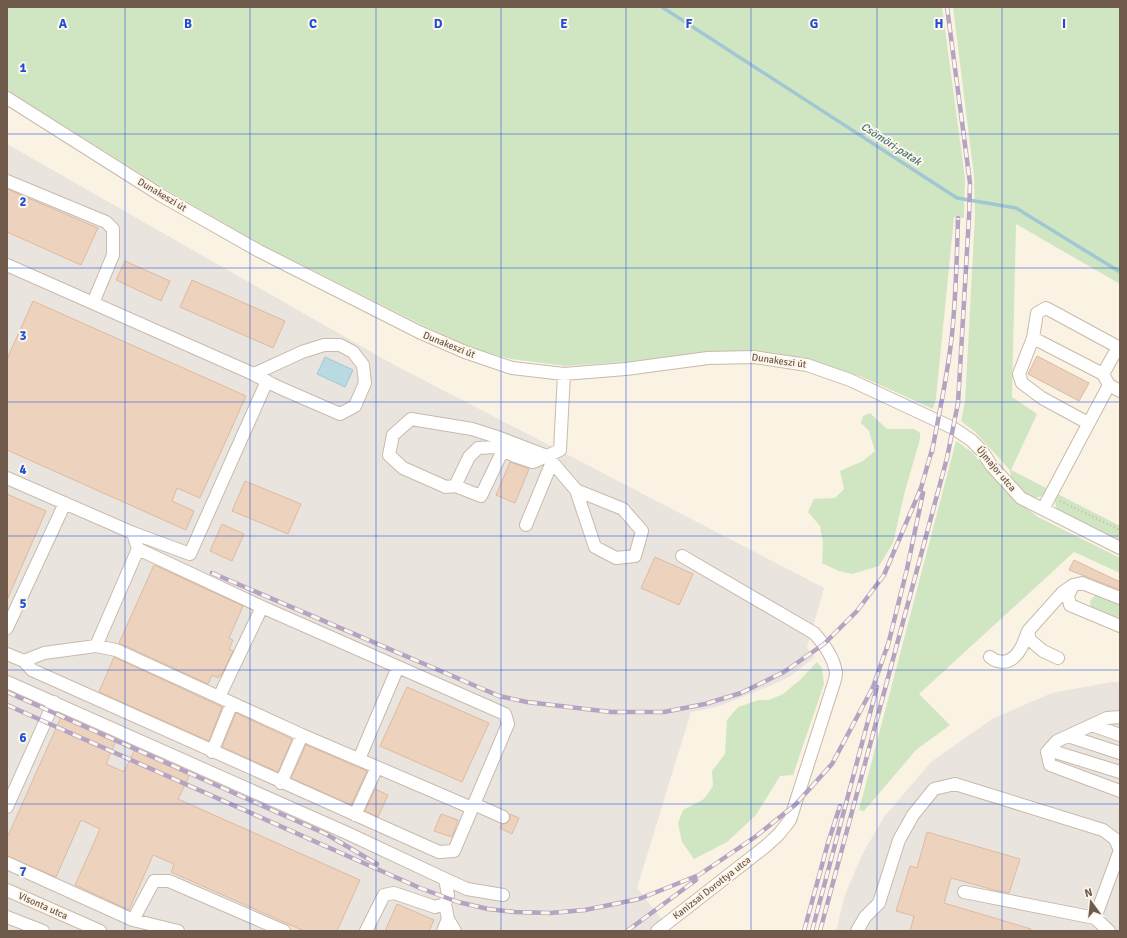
<svg xmlns="http://www.w3.org/2000/svg" width="1127" height="938" font-family="Signika,sans-serif">
<style>
.industrial{fill:#e9e4dd}
.green{fill:#d0e6c3}
.water{fill:#badae1;stroke:#a1c8d2}
.lines{fill:none;stroke-linecap:round;stroke-linejoin:round}
.stream{stroke:#a1c8d2;stroke-width:3.5}
.building{fill:#edd2bd;stroke:#deba9f}
.minor-casing{stroke:#c9baab;stroke-width:14}
.path{stroke:#d1b6a1;stroke-width:2;stroke-dasharray:1 3;stroke-linecap:butt}
.minor{stroke:#fff;stroke-width:12}
.rail-casing{stroke:#b5a3c2;stroke-width:4.5}
.rail{stroke:#fdf6e9;stroke-width:3;stroke-dasharray:9;stroke-linecap:butt}
.grid{fill:none;stroke:#1d4ed8;stroke-width:1;stroke-opacity:0.55}
.labels{text-anchor:middle;dominant-baseline:central;stroke-width:4;stroke-linejoin:round;paint-order:stroke}
.street-label{font-size:10px;fill:#6f5a4c;stroke:#fdf6e9}
.water-label{font-size:11px;font-style:italic;fill:#477480;stroke:#fdf6e9}
.grid-label{font-size:13px;text-anchor:middle;font-weight:bold;fill:#1d4ed8;stroke:#fdf6e9;stroke-width:4;stroke-linejoin:round;paint-order:stroke}
</style>
<rect width="100%" height="100%" fill="#faf2e3"/>
<!-- industrial -->
<path class="industrial" d="M7,144L387,361L824,588L807,648L815,657L789,677L772,685L716,707L691,712L637,888L671,931H7Z
M1112,682H1120V931H836L845,895L862,855L884,817L931,762L992,719L1052,693Z"/>
<!-- green -->
<path class="green" d="M7,7H942L965,178L964,218L954,217L936,398L933,409L860,376L807,360L753,352H706L627,362L565,366L511,359L464,346L264,246L168,191L7,90Z
M953,7H1120V284L1016,224L1012,397L1037,414L1011,470L1120,526V545L1057,512L1055,501L1044,495C1026,505 1011,486 1010,470L975,432L961,421L965,402L975,216L974,176Z
M870,413L887,429H914L920,433V439L905,491L893,543L879,566L852,574L839,571L822,563L823,542L820,526L808,512L814,499L835,498L844,489L840,471L863,461L875,451L869,431L861,423L863,416Z
M956,441L973,453L1007,493L1038,517L1120,558V573L1074,552L919,694L950,725L916,750L864,811L859,810Z
M1096,594L1120,602V621L1091,608L1090,601Z
M817,662L822,668L824,684L793,775L780,776L756,815L727,842L694,859L682,842L678,823L683,810L704,799L713,786L712,771L725,754L727,720L738,707L759,700H769L783,694L800,680Z"/>
<!-- water -->
<path class="water" d="M325,357L353,370L345,387L317,374Z"/>
<g class="lines">
<!-- stream -->
<path class="stream" d="M662,7L957,198L1016,208L1120,272"/>
</g>
<!-- building -->
<path class="building" d="M7,189L98,228L81,265L7,232Z
M125,261L170,281L161,301L116,280Z
M192,280L285,321L273,348L180,307Z
M33,301L246,396L200,498L177,488L172,501L194,511L186,530L7,450V359Z
M1037,356L1089,383L1079,401L1028,374Z
M510,462L529,469L515,503L496,495Z
M245,481L301,504L288,534L232,511Z
M7,494L46,511L7,600Z
M222,524L244,534L232,561L210,551Z
M655,557L693,574L679,605L641,588Z
M1074,560L1120,582V590L1069,570Z
M154,565L243,606L229,638L233,640L229,649L233,651L221,676L219,675L218,678L212,675L208,684L119,643Z
M114,657L222,707L209,741L99,692Z
M407,687L489,723L462,782L380,746Z
M236,713L292,739L278,772L222,747Z
M61,717L116,741L106,764L124,772L135,749L190,774L178,799L360,880L337,931H304L171,872L174,864L153,855L129,910L75,885L100,829L81,820L56,877L7,856V838Z
M306,745L367,771L351,805L291,778Z
M375,789L388,795L378,817L365,811Z
M441,814L458,820L452,837L434,831Z
M510,814L519,818L512,834L500,828L502,824L507,823L510,820Z
M927,832L1020,859L1009,893L994,890L951,878L944,903L1031,929L1030,931H910L914,916L896,911L910,866L917,868Z
M397,904L434,920L429,931H385Z"/>
<g class="lines">
<defs>
<path id="minor" d="M7,98L162,196L259,251L419,332L465,352L512,368L564,374L626,369L708,358L754,357L807,365L850,380L953,428L971,440L982,451L991,465L1021,498L1120,548
M7,181L106,222L113,229V255L93,303
M7,265L249,372L278,387L340,414L355,406L365,383L363,365L353,352L340,345H324L302,352L254,374
M1033,338L1019,374L1022,383L1042,398L1088,423
M564,374L560,450L547,456L500,438L472,429L411,419L393,435L389,455L403,468L446,487L455,486L469,457L478,448L496,447L515,456L533,462L547,456L576,490L623,509L642,531L635,556L616,558L595,547L576,490
M1103,374L1118,347L1046,308L1037,313L1033,338L1103,374L1109,385L1120,391
M7,478L133,533L138,549L262,607L505,714L508,724L454,851L439,852L32,670L24,661L7,654
M455,486L481,496L503,450
M1043,509L1109,385
M526,525L552,462
M133,533L190,554L267,381
M1120,598L1082,583L1073,585L1068,596L1070,605L1120,626
M7,628L65,503
M96,646L116,650L302,735L472,808
M990,657C992,658 995,661 998,661C1016,666 1024,643 1028,631
M1058,658L1043,651L1030,640L1028,631L1063,592L1072,586
M24,661L44,653L96,646L138,549
M7,682L347,833L445,879L448,895L445,904L435,907L394,893L384,895L366,931
M219,697L262,607
M1120,717L1107,718L1057,741L1047,752L1050,765L1120,791
M1092,725L1120,735
M1068,736L1120,753
M1049,750L1120,772
M212,752L232,703
M359,759L398,667
M281,783L302,735
M474,804L503,817
M7,807L54,702
M355,815L377,767
M7,863L133,920L178,931
M445,879L467,889L503,895
M7,890L100,931
M964,892L1095,918L1120,850
M7,917L43,931
M1095,918L1109,931
M448,919L455,931
M133,920L154,881H169L284,931
M443,931L448,919L445,904
M657,931L766,846L779,834L790,820L833,686C834,683 836,677 836,673C834,658 824,644 814,633L682,556
M857,931L865,917L879,903L899,840L913,815L934,789L955,784L1103,830L1115,839L1120,850"/>
</defs>
<!-- minor casing -->
<use href="#minor" class="minor-casing"/>
<!-- path -->
<path class="path" d="M1060,501L1120,530"/>
<!-- minor -->
<use href="#minor" class="minor"/>
<defs>
<path id="rail" d="M932,452C939,413 948,374 952,334C956,296 957,257 958,218
M212,573L499,696L527,702L611,712H664L705,704L741,693L784,672L824,644L857,611L884,575L921,488L933,446
M887,649L907,569L923,493
M7,692L326,834L377,864
M7,705L420,888L458,902L488,909L515,912L550,913L585,910L639,899L699,875L755,837L795,805L832,764L873,687L888,644
M627,931L696,880
M804,931L828,843L840,806
M812,931L877,687
M820,931L947,458L958,403L969,217L970,183L947,7"/>
</defs>
<!-- rail casing -->
<use href="#rail" class="rail-casing"/>
<!-- rail -->
<use href="#rail" class="rail"/>
</g>
<!-- grid -->
<path class="grid" d="M125,7V931M250,7V931M376,7V931M501,7V931M626,7V931M751,7V931M877,7V931M1002,7V931M7,134H1120M7,268H1120M7,402H1120M7,536H1120M7,670H1120M7,804H1120"/>
<g class="labels">
<!-- street labels -->
<g class="street-label">
<text transform="translate(162 195) rotate(31)">Dunakeszi út</text>
<text transform="translate(449 345) rotate(22)">Dunakeszi út</text>
<text transform="translate(779 361) rotate(8)">Dunakeszi út</text>
<text transform="translate(996 469) rotate(50)">Újmajor utca</text>
<text transform="translate(712 888) rotate(-38)">Kanizsai Dorottya utca</text>
<text transform="translate(43 906) rotate(24)">Visonta utca</text>
</g>
<!-- water labels -->
<g class="water-label">
<text transform="translate(891 144) rotate(33)">Csömöri-patak</text>
</g>
</g>
<g class="grid-label">
<text x="63" y="28">A</text>
<text x="188" y="28">B</text>
<text x="313" y="28">C</text>
<text x="438" y="28">D</text>
<text x="564" y="28">E</text>
<text x="689" y="28">F</text>
<text x="814" y="28">G</text>
<text x="939" y="28">H</text>
<text x="1064" y="28">I</text>
<text x="23" y="72">1</text>
<text x="23" y="206">2</text>
<text x="23" y="340">3</text>
<text x="23" y="474">4</text>
<text x="23" y="608">5</text>
<text x="23" y="742">6</text>
<text x="23" y="876">7</text>
</g>
<!-- border -->
<rect width="1127" height="938" fill="none" stroke="#6f5a4c" stroke-width="16"/>
<!-- north arrow -->
<g transform="translate(1091 902) rotate(345)" stroke="#fdf6e9" stroke-width="3" paint-order="stroke">
<path d="M0-3L7 15L0 10L-7 15Z" fill="#6f5a4c"/>
<text y="-6" font-size="11" font-weight="bold" text-anchor="middle" fill="#6f5a4c">N</text>
</g>
</svg>
